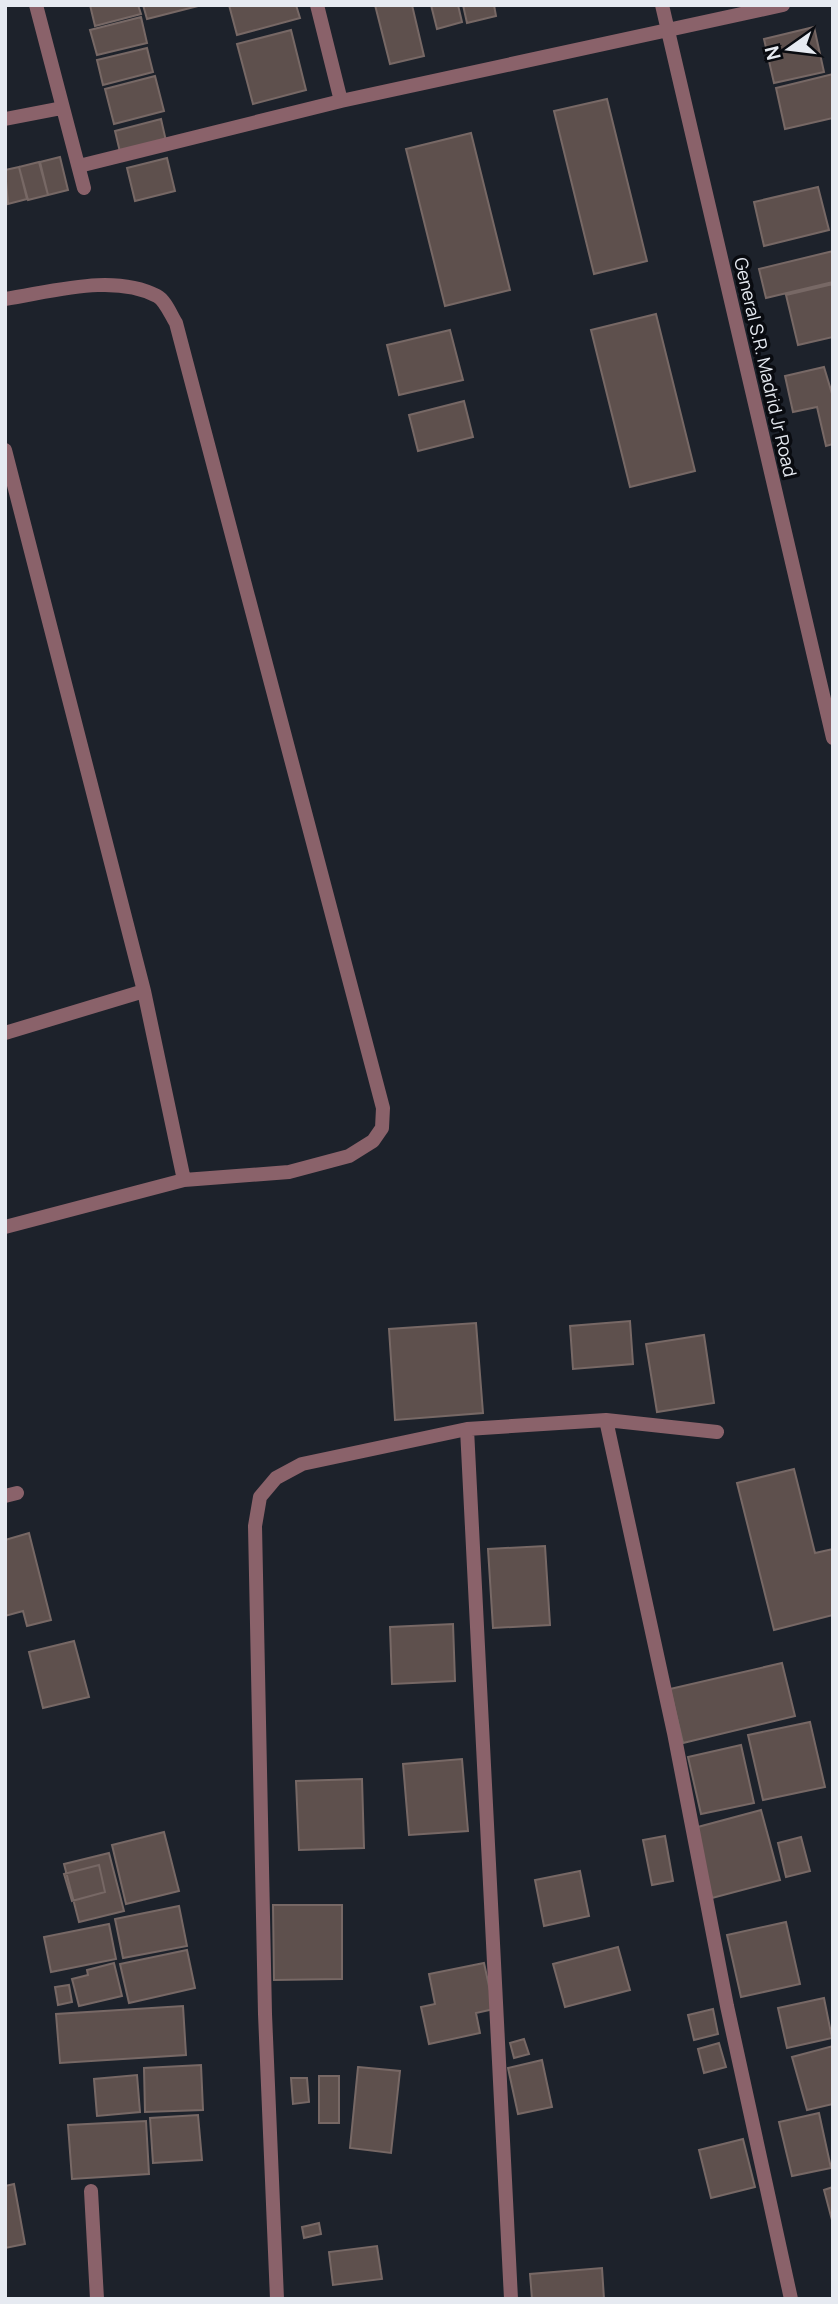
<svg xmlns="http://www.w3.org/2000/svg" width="838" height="2304" font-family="Manrope,sans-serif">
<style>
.building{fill:#5e504d;stroke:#776865;stroke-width:2}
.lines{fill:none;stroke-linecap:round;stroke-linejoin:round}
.street{stroke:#8a626a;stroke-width:14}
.labels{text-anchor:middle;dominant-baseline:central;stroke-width:7;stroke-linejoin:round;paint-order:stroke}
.street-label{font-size:18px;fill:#e6eaf1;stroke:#090b10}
</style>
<rect width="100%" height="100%" fill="#1d222b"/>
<!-- building -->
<path class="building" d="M90,5H138L141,14L95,26Z
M143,5H202L147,19Z
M229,5H296L300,18L237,35Z
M375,5H412L424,56L390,64Z
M431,5H458L462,22L437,29Z
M463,5H494L496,16L467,23Z
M141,17L147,43L97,55L90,30Z
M814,27L824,72L774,83L764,39Z
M291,30L306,90L253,104L237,44Z
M147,48L153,72L103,85L97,60Z
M833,74V118L785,129L776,88Z
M155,76L164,111L114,124L105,89Z
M607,99L647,261L594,274L554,111Z
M161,119L166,141L120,152L115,131Z
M471,133L510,290L445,306L406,149Z
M60,157L68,190L48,195L40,162Z
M167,158L175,191L135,201L127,168Z
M39,162L48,195L28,200L19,167Z
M19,167L27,199L8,204L5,170Z
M818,187L829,230L764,246L754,202Z
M833,251V282L766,298L759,269Z
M833,284V337L798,345L786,295Z
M656,314L695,471L630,487L591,330Z
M450,330L463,380L399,395L387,345Z
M824,367L833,397V444L826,446L817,407L793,412L785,376Z
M464,401L473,437L418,451L409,415Z
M630,1321L633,1364L573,1369L570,1326Z
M476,1323L483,1413L395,1420L389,1329Z
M704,1335L714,1403L657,1412L646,1344Z
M794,1469L815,1553L833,1549V1615L774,1630L737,1483Z
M29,1533L51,1620L27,1626L23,1611L5,1616V1540Z
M545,1546L550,1625L493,1628L488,1549Z
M453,1624L455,1681L392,1684L390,1627Z
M74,1641L89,1697L43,1708L29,1652Z
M782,1663L795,1716L683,1743L670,1689Z
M810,1722L825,1787L763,1800L748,1735Z
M741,1745L754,1803L701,1814L688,1757Z
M462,1759L468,1831L409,1835L403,1764Z
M362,1779L364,1848L299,1850L296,1781Z
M761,1810L780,1880L712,1898L694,1828Z
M164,1832L179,1891L126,1904L112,1845Z
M665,1836L673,1881L652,1885L643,1840Z
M801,1837L810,1871L786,1877L778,1843Z
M109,1853L124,1911L79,1922L64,1864Z
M99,1865L105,1892L72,1901L64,1874Z
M580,1871L589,1916L544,1926L535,1880Z
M273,1905H342V1979L274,1980Z
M179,1906L187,1946L123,1958L115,1919Z
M786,1922L800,1984L741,1997L727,1935Z
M109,1924L116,1959L51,1972L44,1937Z
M618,1947L630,1990L565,2007L553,1964Z
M187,1950L195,1988L129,2003L120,1964Z
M114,1963L122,1996L79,2006L72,1979L88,1975L87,1970Z
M484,1963L494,2009L476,2013L480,2033L429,2044L421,2007L435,2004L429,1974Z
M69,1985L72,2002L58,2005L55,1987Z
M824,1998L832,2038L787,2048L778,2008Z
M183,2006L186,2055L60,2063L56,2014Z
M713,2009L718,2034L694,2040L688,2015Z
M524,2039L529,2054L514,2058L510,2043Z
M719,2043L726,2067L704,2073L698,2049Z
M833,2046V2104L807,2110L792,2057Z
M542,2060L552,2107L518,2114L508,2068Z
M201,2065L203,2110L145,2112L144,2068Z
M358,2067L400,2071L391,2153L350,2148Z
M137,2075L140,2112L97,2116L94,2079Z
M319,2076H339V2123H319Z
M291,2078H307L309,2102L293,2104Z
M819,2113L831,2168L792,2176L779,2122Z
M198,2115L202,2160L153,2163L150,2118Z
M146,2121L149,2174L72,2179L68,2125Z
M743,2139L755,2187L711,2198L699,2150Z
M14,2184L25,2244L5,2248V2186Z
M833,2187V2224L824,2190Z
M319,2223L321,2234L304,2238L302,2227Z
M377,2246L382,2279L333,2285L329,2252Z
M602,2268L604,2299H532L530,2274Z"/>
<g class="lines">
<!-- street -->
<path class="street" d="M36,5L84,188
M317,5L341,101
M662,5L833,738
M5,119L62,108
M79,166L341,101L783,5
M5,299C52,292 113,273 157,296C165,300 171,315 176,323L383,1108L382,1128L373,1141L349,1156L289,1172L184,1180L5,1227
M5,450L144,991L184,1180
M5,1033L144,991
M606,1420L674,1733L727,2006L791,2299
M467,1429L511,2299
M5,1496L17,1493
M91,2191L97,2299
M277,2299L265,2014L255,1526L260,1497L276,1478L302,1464L467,1429L606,1420L717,1432"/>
</g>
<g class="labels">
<!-- street labels -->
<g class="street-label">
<text transform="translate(766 367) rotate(77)">General S.R. Madrid Jr Road</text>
</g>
</g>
<!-- border -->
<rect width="838" height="2304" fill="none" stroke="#e6eaf1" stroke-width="14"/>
<!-- north arrow -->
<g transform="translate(789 49) rotate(256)" stroke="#090b10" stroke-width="5" paint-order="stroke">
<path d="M0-5L12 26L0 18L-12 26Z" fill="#e6eaf1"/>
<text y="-10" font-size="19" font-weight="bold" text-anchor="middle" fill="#e6eaf1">N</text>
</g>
</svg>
